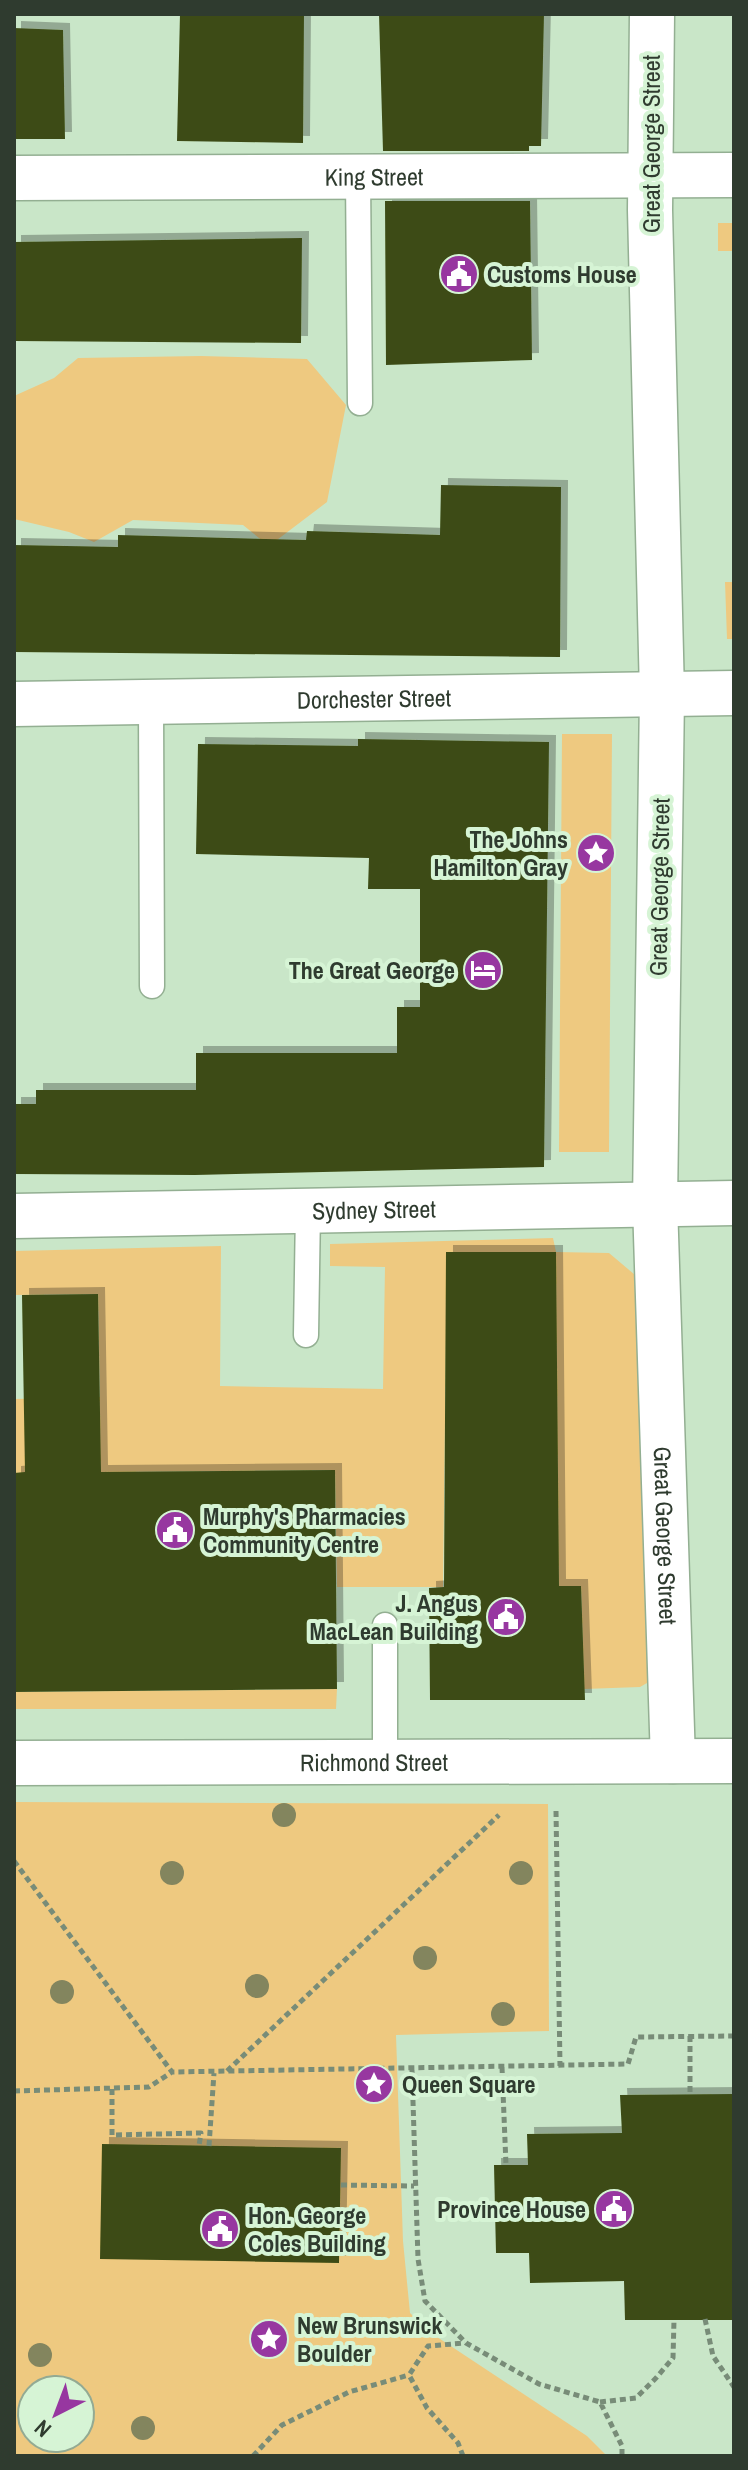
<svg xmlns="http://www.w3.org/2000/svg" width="748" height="2470" font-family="'Archivo Narrow',sans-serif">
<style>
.green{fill:#eec980;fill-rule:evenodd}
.building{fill:#3c4c15;filter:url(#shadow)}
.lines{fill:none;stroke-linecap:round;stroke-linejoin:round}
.service-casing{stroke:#93af92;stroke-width:27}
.minor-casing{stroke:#93af92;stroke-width:47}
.path{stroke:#788c78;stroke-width:5;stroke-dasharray:6 4;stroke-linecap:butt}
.service{stroke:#fff;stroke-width:24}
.minor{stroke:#fff;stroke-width:44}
.tree{fill:#83855e}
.labels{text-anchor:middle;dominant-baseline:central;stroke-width:8;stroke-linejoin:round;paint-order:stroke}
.street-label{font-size:24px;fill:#2f3b2f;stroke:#d6f4d5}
.poi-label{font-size:24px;font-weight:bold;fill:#2f3b2f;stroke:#d6f4d5;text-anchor:start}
</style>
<defs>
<filter id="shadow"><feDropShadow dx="7" dy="-7" stdDeviation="0" flood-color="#0004"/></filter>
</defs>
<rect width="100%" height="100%" fill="#c9e6c8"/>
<!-- green -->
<path class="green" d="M718,223H734V251H718Z
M201,356L307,359L346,405L327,502L269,546L243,525L133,520L94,542L69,532L14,519V396L54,378L78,358Z
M725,582H734V639H727Z
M562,734H612L609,1152H559Z
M553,1238L556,1252L609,1253L641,1280L654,1679L640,1687L584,1689L581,1586H559L447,1253L443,1587H337L335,1470L14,1473V1399L100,1397L98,1294L14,1295V1251L221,1246L220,1386L383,1389L385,1267L330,1266V1244Z
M337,1689L336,1709H14V1692Z
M14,1802L548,1804L549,2031L396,2035L403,2241L410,2313L431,2333L587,2436L607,2456H14ZM32,2390H80V2438H32Z"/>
<!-- building -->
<path class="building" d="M180,14H304L303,143L177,141Z
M379,14H544L541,146H529V151H383Z
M14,28L63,30L65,139H14Z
M385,201H530L532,360L386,365Z
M302,238L301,343L14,341V242Z
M441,485L561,487L560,657L14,652V545L118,547V535L306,540L307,531L440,535Z
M358,739L549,742L544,1167L195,1175L14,1174V1104H36V1090H196V1053H397V1007H420V889H368L369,858L196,854L198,744L358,746Z
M446,1252H556L559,1586H581L585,1700H430L429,1588L444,1587Z
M98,1294L101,1472L335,1470L337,1689L14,1692V1473L25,1472L22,1295Z
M734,2094V2320H625L624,2281L530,2283L529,2253H496L494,2165H528L527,2134L622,2133L620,2095Z
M102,2144L341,2148L339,2263L100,2259Z"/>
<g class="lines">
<defs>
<path id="service" d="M358,177L360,403
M151,702L152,986
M306,1335L308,1210
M385,1625V1762"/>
<g id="minor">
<path id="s1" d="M652,14L650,210L662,694L655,1204L673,1761"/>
<path id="s2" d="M14,178L734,175"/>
<path id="s3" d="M14,704L734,693"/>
<path id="s4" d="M14,1216L734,1203"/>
<path id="s5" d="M14,1763L734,1761"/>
</g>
</defs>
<!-- service casing -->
<use href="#service" class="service-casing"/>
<!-- minor casing -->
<use href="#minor" class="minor-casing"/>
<!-- path -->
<path class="path" d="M556,1811L560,2066
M14,1861L172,2072L628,2064L636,2037L734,2036
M690,2036V2094
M502,2067L506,2165
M412,2070L418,2259L425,2301L466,2343L539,2384L600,2402L622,2446V2456
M227,2071L499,1815
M112,2089V2135L201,2133L199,2146
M14,2091L149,2087L172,2072
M209,2146L214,2073
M341,2185L414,2186
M705,2319L713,2356L734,2387
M600,2402L636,2398L656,2378L673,2358L674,2320
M253,2456L282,2425L349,2392L409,2375
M463,2456L458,2443L427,2408L409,2375L428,2346L465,2343"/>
<!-- service -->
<use href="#service" class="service"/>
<!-- minor -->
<use href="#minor" class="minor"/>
</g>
<!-- trees -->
<g class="tree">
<circle cx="284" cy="1815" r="12"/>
<circle cx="172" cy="1873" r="12"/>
<circle cx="521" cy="1873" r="12"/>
<circle cx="425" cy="1958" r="12"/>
<circle cx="257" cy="1986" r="12"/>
<circle cx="62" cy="1992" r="12"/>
<circle cx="503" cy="2014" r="12"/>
<circle cx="40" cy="2355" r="12"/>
<circle cx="143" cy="2428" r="12"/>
</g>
<!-- icons -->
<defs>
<symbol id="civic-disc" viewBox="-11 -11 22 22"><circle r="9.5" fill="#9737a0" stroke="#d6f4d5"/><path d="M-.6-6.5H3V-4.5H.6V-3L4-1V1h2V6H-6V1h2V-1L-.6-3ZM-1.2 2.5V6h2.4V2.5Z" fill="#fff"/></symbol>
<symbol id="sight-disc" viewBox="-11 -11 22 22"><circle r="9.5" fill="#9737a0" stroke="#d6f4d5"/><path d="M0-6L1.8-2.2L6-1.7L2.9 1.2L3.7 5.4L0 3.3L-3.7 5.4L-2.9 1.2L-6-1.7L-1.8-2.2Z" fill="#fff"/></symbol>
<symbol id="hotel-disc" viewBox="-11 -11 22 22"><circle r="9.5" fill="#9737a0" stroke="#d6f4d5"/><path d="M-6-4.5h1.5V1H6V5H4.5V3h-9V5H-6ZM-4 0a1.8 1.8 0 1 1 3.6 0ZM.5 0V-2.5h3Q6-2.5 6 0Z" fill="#fff"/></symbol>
</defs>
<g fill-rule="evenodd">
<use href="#civic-disc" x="437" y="252" width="44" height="44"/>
<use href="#sight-disc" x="574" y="831" width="44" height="44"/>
<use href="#hotel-disc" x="461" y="948" width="44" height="44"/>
<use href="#civic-disc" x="153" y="1508" width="44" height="44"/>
<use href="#civic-disc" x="484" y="1595" width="44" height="44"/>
<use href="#sight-disc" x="352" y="2062" width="44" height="44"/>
<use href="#civic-disc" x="592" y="2187" width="44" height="44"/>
<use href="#civic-disc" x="198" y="2207" width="44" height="44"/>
<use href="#sight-disc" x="247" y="2317" width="44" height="44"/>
</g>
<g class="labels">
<!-- street labels -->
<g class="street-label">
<text transform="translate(651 144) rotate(-90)">Great George Street</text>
<text stroke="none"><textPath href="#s2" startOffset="360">King Street</textPath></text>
<text stroke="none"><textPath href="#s3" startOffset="360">Dorchester Street</textPath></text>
<text transform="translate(659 887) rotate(-89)">Great George Street</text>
<text stroke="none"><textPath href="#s4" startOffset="360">Sydney Street</textPath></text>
<text stroke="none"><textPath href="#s1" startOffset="1522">Great George Street</textPath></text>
<text stroke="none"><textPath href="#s5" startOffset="360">Richmond Street</textPath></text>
</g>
<!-- poi labels -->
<g class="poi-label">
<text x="487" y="274">Customs House</text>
<text x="568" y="839" text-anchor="end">The Johns<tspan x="568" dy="28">Hamilton Gray</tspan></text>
<text x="455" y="970" text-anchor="end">The Great George</text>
<text x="203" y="1516">Murphy's Pharmacies<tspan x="203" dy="28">Community Centre</tspan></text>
<text x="478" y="1603" text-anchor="end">J. Angus<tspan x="478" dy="28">MacLean Building</tspan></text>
<text x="402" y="2084">Queen Square</text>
<text x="586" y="2209" text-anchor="end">Province House</text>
<text x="248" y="2215">Hon. George<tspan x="248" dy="28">Coles Building</tspan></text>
<text x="297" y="2325">New Brunswick<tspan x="297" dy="28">Boulder</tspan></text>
</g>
</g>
<!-- border -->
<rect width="748" height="2470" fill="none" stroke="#2f3b2f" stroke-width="32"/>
<!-- north arrow -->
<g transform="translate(56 2414) rotate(222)"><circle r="38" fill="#d6f4d5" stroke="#93aa93" stroke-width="2"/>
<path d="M0-6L14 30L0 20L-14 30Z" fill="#9737a0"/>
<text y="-12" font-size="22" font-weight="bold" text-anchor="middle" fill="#2f3b2f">N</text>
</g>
</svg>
